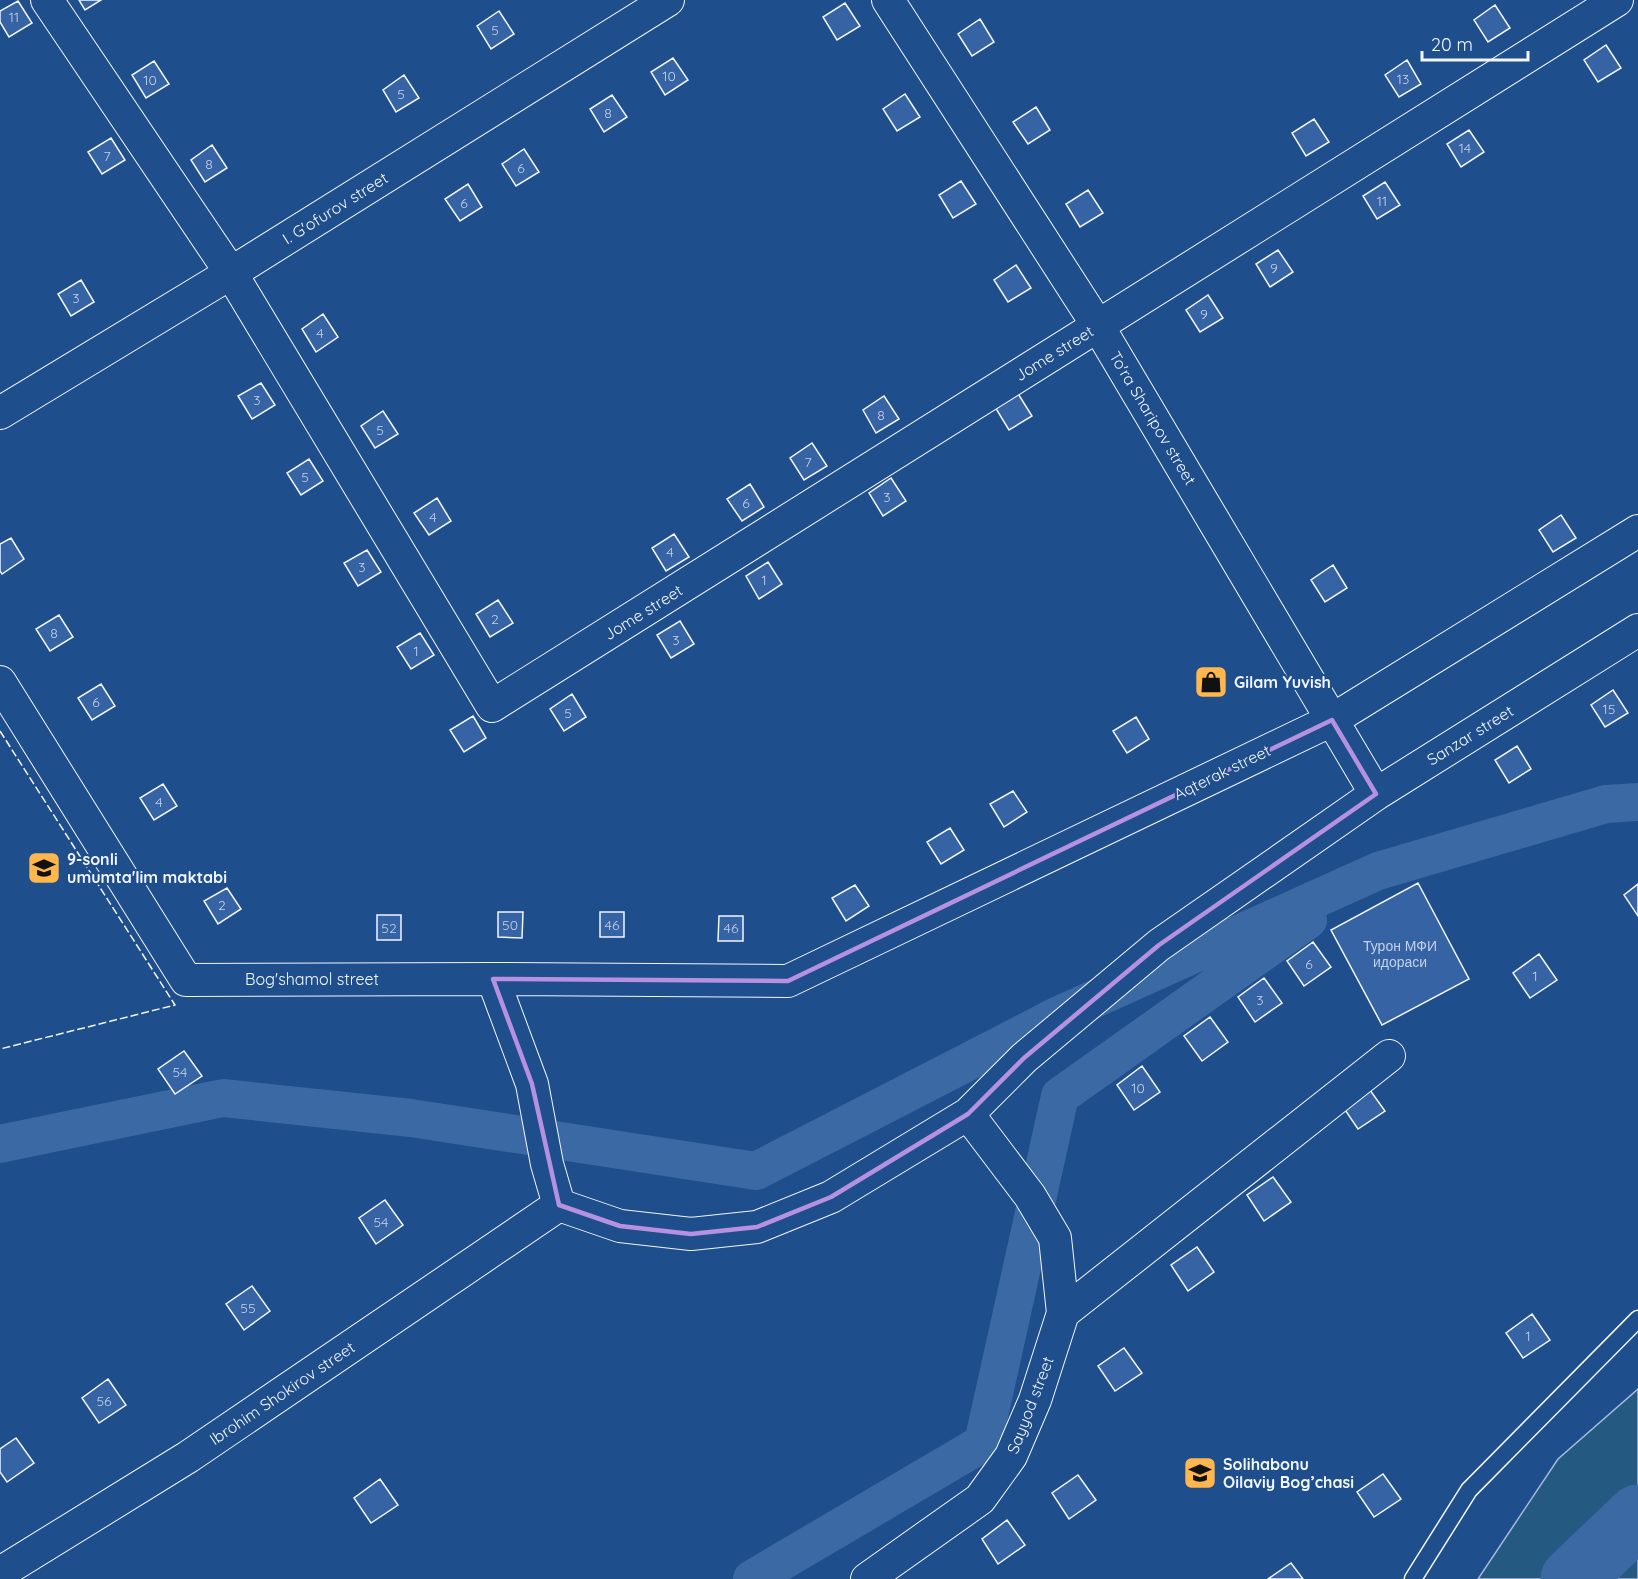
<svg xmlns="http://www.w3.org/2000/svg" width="1638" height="1579" font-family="Quicksand,sans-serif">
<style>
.green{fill:#245a82;stroke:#a8bbd7;stroke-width:1.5}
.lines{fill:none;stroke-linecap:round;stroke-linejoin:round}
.canal{stroke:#3b69a3;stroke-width:38}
.river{stroke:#3b69a3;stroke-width:63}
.building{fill:#3563a3;stroke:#f2f6ff;stroke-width:1.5}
.lane-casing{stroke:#f2f6ff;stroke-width:19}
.street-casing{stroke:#f2f6ff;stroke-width:34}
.lane{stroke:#1f4e8c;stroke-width:16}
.street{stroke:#1f4e8c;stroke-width:32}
.fence{stroke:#f2f6ff;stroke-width:1.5;stroke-dasharray:8 3;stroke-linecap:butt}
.marked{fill:none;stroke:#b691df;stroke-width:4.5;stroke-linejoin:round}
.labels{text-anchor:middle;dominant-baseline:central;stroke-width:4.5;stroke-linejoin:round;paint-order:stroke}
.number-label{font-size:14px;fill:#c3d1e8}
.street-label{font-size:16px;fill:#f2f6ff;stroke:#1f4e8c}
.poi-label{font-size:16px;font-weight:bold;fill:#f2f6ff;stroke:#1f4e8c;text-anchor:start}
</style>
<rect width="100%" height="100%" fill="#1f4e8c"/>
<!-- green -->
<path class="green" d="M1638,1389V1579H1478L1558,1459Z"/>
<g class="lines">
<!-- canal -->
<path class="canal" d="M0,1144L223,1098L411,1118L756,1171L1059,1015L1378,871L1606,804L1638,802
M752,1579L983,1443L1060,1096L1308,920"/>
<!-- river -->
<path class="river" d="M1572,1579L1638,1516"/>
</g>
<!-- building -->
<path class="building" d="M79,0H101L85,10Z
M18,1L32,23L9,37L0,22V11Z
M845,3L860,26L837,40L823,17Z
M1495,5L1510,28L1488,42L1474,20Z
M499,11L514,34L491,49L477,26Z
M980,19L994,42L972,56L958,34Z
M1606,45L1621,68L1598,82L1584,60Z
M673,58L688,80L665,95L651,72Z
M1407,60L1421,84L1399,97L1385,75Z
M154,61L169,84L146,98L132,75Z
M404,75L419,98L396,112L383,90Z
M905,94L920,117L897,131L883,109Z
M612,95L627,117L604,132L590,109Z
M1036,107L1050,130L1028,144L1013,122Z
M1314,119L1329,142L1306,156L1292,133Z
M1469,130L1484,152L1461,167L1447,144Z
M111,138L125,160L102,174L88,152Z
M212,145L227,168L205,182L191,160Z
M524,149L539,172L516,186L502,164Z
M961,181L976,204L953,218L939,195Z
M1385,182L1400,205L1377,219L1363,196Z
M468,184L482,207L460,221L445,199Z
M1088,190L1103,213L1080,227L1066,204Z
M1278,250L1293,272L1270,287L1256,264Z
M1016,265L1031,288L1008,302L994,280Z
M81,280L94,302L71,316L58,294Z
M1208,295L1223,318L1200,332L1186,310Z
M323,314L338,337L316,352L302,329Z
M261,383L275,405L252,419L238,396Z
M1017,392L1032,416L1009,430L995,407Z
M884,396L899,419L876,433L863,410Z
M383,411L398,434L375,448L361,426Z
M812,443L827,466L804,480L790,458Z
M309,459L323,481L301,495L287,473Z
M891,478L906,501L883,516L869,493Z
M750,484L764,507L742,521L727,499Z
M437,498L451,521L429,535L414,513Z
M1561,515L1576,538L1553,552L1539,530Z
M674,534L689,557L666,571L652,548Z
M11,538L24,559L2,574L0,571V544Z
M367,550L381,572L358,586L344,563Z
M768,562L782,584L759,599L746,576Z
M1333,565L1347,588L1325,602L1311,580Z
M498,600L513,623L490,637L476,614Z
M59,615L73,637L50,651L36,629Z
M680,621L694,644L671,658L657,635Z
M420,633L434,655L411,669L397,647Z
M101,684L115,706L92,720L78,698Z
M1613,690L1628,713L1605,727L1591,705Z
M572,694L586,717L564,731L550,709Z
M473,716L486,738L464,752L450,730Z
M1136,717L1149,739L1127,753L1113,731Z
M1517,746L1531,769L1509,783L1495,760Z
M163,784L177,806L154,820L140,798Z
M1013,791L1027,812L1004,827L990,804Z
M950,828L964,850L941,864L927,842Z
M1418,883L1469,979L1382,1025L1331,930Z
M1638,884V916L1624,895Z
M855,885L869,906L846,921L832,898Z
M227,888L241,909L218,924L204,901Z
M498,912H523L522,938L498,937Z
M600,912H624V937H600Z
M377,915H401V940H377Z
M719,916H743V941H718Z
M1313,942L1331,967L1304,986L1287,961Z
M1539,954L1557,980L1530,998L1513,973Z
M1264,978L1282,1003L1255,1022L1238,997Z
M1210,1017L1228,1042L1202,1061L1184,1036Z
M184,1051L202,1076L175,1094L158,1069Z
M1142,1066L1160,1092L1134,1110L1117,1085Z
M1367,1086L1385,1111L1358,1129L1341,1104Z
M1273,1177L1291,1202L1264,1221L1247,1195Z
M385,1200L403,1225L376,1244L359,1218Z
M1197,1247L1214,1272L1188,1291L1171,1265Z
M252,1286L270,1311L244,1330L226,1304Z
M1532,1314L1550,1340L1523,1358L1506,1333Z
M1124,1348L1142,1373L1115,1391L1098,1366Z
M108,1379L126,1405L99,1423L82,1398Z
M16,1438L34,1463L7,1482L0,1472V1449Z
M1383,1474L1401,1499L1374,1517L1357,1492Z
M1078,1475L1096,1500L1069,1519L1052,1493Z
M380,1479L398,1505L371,1523L354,1498Z
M1007,1520L1025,1545L998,1564L982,1539Z
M1291,1563L1303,1579H1268Z"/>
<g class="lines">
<defs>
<path id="lane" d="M1413,1579L1469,1490L1638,1319"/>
<path id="street" d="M47,0L231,273L492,706L1617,0
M888,0L1098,326L1376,794L1638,630
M0,413L231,273L668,0
M0,682L186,980L493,979L788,981L1332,720L1638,531
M493,979L532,1084L547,1164L559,1205L620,1226L691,1234L757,1227L831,1197L968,1114L1024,1058L1159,945L1376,794
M1063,1313L1389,1056
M0,1573L188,1457L559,1205
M867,1579L980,1499L1011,1456L1035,1400L1063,1313L1055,1238L1030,1196L968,1114"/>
</defs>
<!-- lane casing -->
<use href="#lane" class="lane-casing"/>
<!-- street casing -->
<use href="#street" class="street-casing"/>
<!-- lane -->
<use href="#lane" class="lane"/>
<!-- street -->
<use href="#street" class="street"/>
<!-- fence -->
<path class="fence" d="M0,731L175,1005L0,1049"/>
</g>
<!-- marked area -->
<path class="marked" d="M1332,720L1376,794L1159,945L1024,1058L968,1114L831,1197L757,1227L691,1234L620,1226L559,1205L532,1084L493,979L788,981Z"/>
<!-- icons -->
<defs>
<symbol id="shop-square" viewBox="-11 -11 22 22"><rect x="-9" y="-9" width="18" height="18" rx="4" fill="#ffb74d" stroke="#1f4e8c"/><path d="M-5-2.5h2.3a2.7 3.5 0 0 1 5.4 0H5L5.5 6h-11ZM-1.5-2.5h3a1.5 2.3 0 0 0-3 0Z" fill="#111"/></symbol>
<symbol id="school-square" viewBox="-11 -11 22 22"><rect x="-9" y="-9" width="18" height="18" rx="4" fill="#ffb74d" stroke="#1f4e8c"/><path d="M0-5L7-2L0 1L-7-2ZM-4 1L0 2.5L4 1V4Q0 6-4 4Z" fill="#111"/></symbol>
</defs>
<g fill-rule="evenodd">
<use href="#shop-square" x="1192" y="663" width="38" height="38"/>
<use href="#school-square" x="25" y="849" width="38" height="38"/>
<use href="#school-square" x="1181" y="1454" width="38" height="38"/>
</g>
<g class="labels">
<!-- number labels -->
<g class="number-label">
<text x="14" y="17">11</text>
<text x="495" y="30">5</text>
<text x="669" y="76">10</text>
<text x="1403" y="79">13</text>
<text x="150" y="80">10</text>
<text x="401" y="94">5</text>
<text x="608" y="113">8</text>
<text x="1465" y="148">14</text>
<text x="107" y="156">7</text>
<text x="209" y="164">8</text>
<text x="521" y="168">6</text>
<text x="1382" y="201">11</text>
<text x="464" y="203">6</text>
<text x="1274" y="268">9</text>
<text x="76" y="298">3</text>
<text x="1204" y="314">9</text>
<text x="320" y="333">4</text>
<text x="257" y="400">3</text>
<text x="881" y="415">8</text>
<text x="380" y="430">5</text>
<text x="808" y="462">7</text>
<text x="305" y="477">5</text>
<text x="887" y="497">3</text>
<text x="746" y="503">6</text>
<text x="433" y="517">4</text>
<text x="670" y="552">4</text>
<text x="362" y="567">3</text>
<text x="764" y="580">1</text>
<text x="495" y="619">2</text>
<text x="54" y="633">8</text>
<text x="676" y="640">3</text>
<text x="416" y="651">1</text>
<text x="96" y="702">6</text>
<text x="1609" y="709">15</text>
<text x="568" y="713">5</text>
<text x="159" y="802">4</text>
<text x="222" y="905">2</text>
<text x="510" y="925">50</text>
<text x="612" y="925">46</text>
<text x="389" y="928">52</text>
<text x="731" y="928">46</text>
<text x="1400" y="946">Турон МФИ<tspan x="1400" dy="16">идораси</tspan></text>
<text x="1309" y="964">6</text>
<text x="1535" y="976">1</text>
<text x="1260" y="1000">3</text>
<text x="180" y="1072">54</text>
<text x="1138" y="1088">10</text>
<text x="381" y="1222">54</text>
<text x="248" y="1308">55</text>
<text x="1528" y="1336">1</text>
<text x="104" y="1401">56</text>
</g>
<!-- street labels -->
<g class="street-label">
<text transform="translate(335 208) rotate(-32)">I. G'ofurov street</text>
<text transform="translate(1054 353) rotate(-32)">Jome street</text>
<text transform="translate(1153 418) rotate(59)">To'ra Sharipov street</text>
<text transform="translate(643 612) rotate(-32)">Jome street</text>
<text transform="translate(1470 735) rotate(-32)">Sanzar street</text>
<text transform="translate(1222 772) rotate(-26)">Aqterak street</text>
<text x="312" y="979">Bog'shamol street</text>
<text transform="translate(282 1393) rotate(-34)">Ibrohim Shokirov street</text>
<text transform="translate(1030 1405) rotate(-69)">Sayyod street</text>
</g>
<!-- poi labels -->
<g class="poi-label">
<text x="1234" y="682">Gilam Yuvish</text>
<text x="67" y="859">9-sonli<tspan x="67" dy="18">umumta'lim maktabi</tspan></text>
<text x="1223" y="1464">Solihabonu<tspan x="1223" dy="18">Oilaviy Bog’chasi</tspan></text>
</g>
</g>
<!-- scale -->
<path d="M1422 51v9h106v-9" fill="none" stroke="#f2f6ff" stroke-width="3"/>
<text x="1431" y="51" font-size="18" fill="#f2f6ff" stroke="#1f4e8c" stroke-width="4.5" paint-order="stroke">20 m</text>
</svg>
